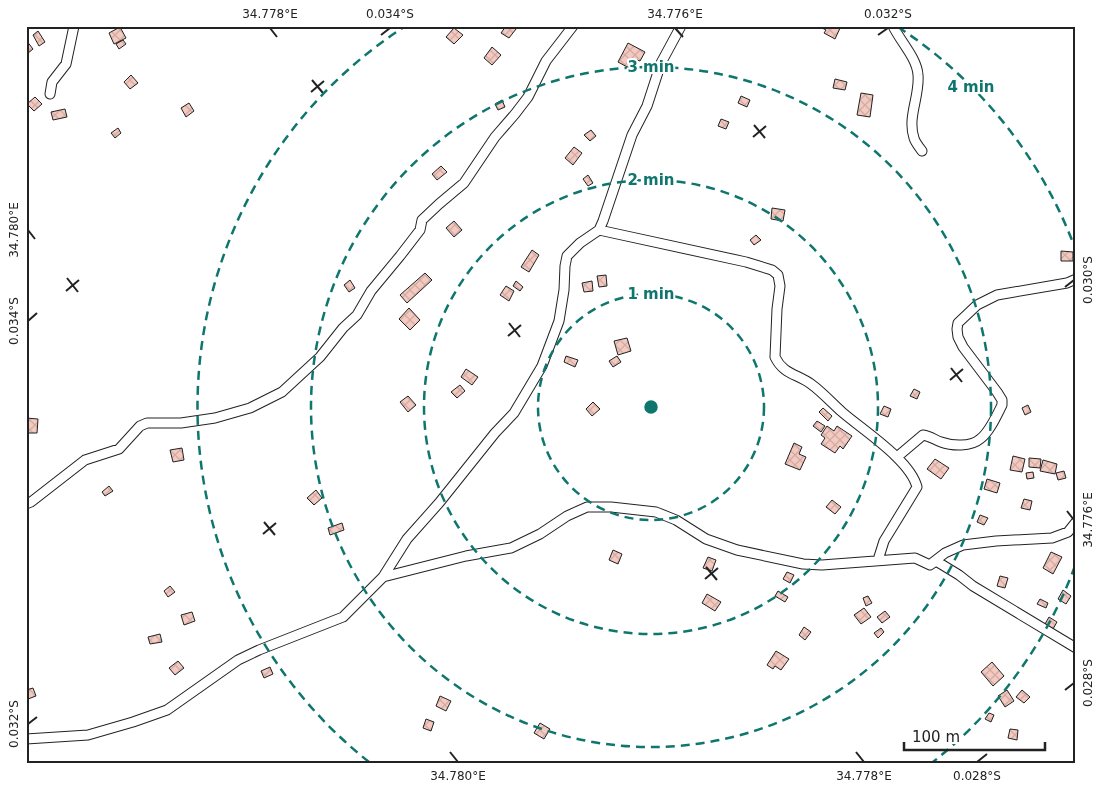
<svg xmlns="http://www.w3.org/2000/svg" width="1102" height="789" font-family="'DejaVu Sans',sans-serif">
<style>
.building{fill:url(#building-cross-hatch);stroke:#222}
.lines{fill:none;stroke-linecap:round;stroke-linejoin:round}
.street-casing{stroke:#222;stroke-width:11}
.street{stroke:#fff;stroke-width:9}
.ticks{fill:none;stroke:#222;stroke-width:2}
.ring{fill:none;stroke:#0f766e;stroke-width:2.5;stroke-dasharray:9 6}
.centre{fill:#0f766e;stroke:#fff;stroke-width:2.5}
.ring-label{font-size:15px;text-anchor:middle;font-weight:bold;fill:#0f766e;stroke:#fff;stroke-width:4;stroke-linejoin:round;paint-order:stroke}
.neatline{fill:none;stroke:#222;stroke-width:2}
.ticks-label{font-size:12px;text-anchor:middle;fill:#222}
</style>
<defs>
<pattern id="building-cross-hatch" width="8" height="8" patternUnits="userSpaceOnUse" patternTransform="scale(1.25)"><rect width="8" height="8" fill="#f3c9c0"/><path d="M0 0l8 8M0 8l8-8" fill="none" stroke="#d0aca5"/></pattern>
</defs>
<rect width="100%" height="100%" fill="#fff"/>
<!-- building -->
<path class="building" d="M506,26H512L516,29L509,38L501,33Z
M818,26H841L835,39L824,33L826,30Z
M120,27L126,38L114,44L109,33Z
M454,28L463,35L454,44L446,37Z
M38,31L45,42L39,46L33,35Z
M26,40L33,49L27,54H26Z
M123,40L126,44L119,49L116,44Z
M628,43L645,52L640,61L637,60L631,69L618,62Z
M492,47L501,55L492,65L484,58Z
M131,75L138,83L130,89L124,82Z
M835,79L847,82L845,90L833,88Z
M861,93L873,95L870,117L857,115Z
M741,96L750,100L747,107L738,103Z
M35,97L42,104L34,111L27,104Z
M502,100L505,107L498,110L495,104Z
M189,103L194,111L186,117L181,108Z
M65,109L67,117L53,120L51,112Z
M721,119L729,122L726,129L718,126Z
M118,128L121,133L115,138L111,133Z
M591,130L596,136L590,141L584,135Z
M574,147L582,153L573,165L565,158Z
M441,166L447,172L437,180L432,174Z
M588,175L593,183L588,186L583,179Z
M772,208L785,210L783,221L771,219Z
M454,221L462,230L454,237L446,228Z
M756,235L761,240L754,245L750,240Z
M532,250L539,255L529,272L521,267Z
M1061,251L1073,252V261H1061Z
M425,273L432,280L407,303L400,295Z
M606,275L607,286L599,287L597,276Z
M350,280L355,288L349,292L344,285Z
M516,281L523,287L520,291L513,286Z
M592,281L593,291L584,292L582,283Z
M506,286L514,291L509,301L500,295Z
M409,308L420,320L410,330L399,319Z
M627,338L631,351L618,355L614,341Z
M566,356L578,360L575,367L564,362Z
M617,356L621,362L613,367L609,361Z
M466,369L478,377L472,385L461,377Z
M460,385L465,391L457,398L451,392Z
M914,389L920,392L917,399L910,396Z
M408,396L416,405L408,412L400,402Z
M593,402L600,409L592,416L586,409Z
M1028,405L1031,412L1025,415L1022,408Z
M884,406L891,409L888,417L880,414Z
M823,408L832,416L828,421L819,412Z
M26,418L38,419L37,433H26Z
M817,421L825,426L821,432L813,426Z
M827,426L834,431L837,426L852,436L843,449L840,446L835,453L821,444L825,438L821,435Z
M794,443L802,447L799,454L806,457L800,470L785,464Z
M182,448L184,460L173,462L170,450Z
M1013,456L1025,459L1022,472L1010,470Z
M1029,458L1041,459L1040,468L1029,467Z
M935,459L949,468L941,479L927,469Z
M1043,460L1057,464L1055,474L1040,471Z
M1064,471L1066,478L1058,480L1056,473Z
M1033,472L1034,478L1027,479L1026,473Z
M987,479L1000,483L997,493L984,489Z
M109,486L113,491L105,496L102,492Z
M316,490L322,498L314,505L307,498Z
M1024,499L1032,501L1030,510L1021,508Z
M832,500L841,507L835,514L826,507Z
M980,515L988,518L984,525L977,522Z
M342,523L344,530L330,535L328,528Z
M613,550L622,554L618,564L609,560Z
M1051,552L1062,557L1053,574L1043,568Z
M708,557L716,560L712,571L703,568Z
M787,572L794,575L790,583L783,579Z
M1000,576L1008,578L1005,588L997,586Z
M170,586L175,592L168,597L164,591Z
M1063,590L1071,596L1066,604L1058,599Z
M778,591L788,597L785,602L775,596Z
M707,594L721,602L715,611L702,603Z
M868,596L872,603L866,606L863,598Z
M1040,599L1048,603L1046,608L1037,604Z
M864,608L871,617L861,624L854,615Z
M885,611L890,617L882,623L877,617Z
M192,612L195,621L184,625L181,615Z
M1049,617L1057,622L1053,629L1045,624Z
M804,627L811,632L805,640L799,635Z
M881,628L884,632L878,638L874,633Z
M160,634L162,642L150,644L148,637Z
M776,651L789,659L781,670L775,666L773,669L767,665Z
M178,661L184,668L175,675L169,668Z
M992,662L1004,676L993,686L981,672Z
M270,667L273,674L264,678L261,671Z
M33,688L36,696L28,699L26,690Z
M1007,690L1014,701L1005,707L998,696Z
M1022,690L1030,697L1024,703L1016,697Z
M440,696L451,701L446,711L436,706Z
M989,713L994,715L991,722L985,719Z
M426,719L434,722L431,731L423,728Z
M540,723L550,729L544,739L534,733Z
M1010,729L1018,730L1017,740L1008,738Z"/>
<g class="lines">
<defs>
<path id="street" d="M893,26C900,41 917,58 918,75C920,96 907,117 914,138C915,142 919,147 922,151
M50,94L52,82L66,64L74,26
M599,230L746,262L772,270L778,275L780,286L777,309L775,357C783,374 797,374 811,384C822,392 832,403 842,412C864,431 910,460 917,487L884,541L878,560
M897,457L923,435C930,436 935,440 941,442C952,446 971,447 980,439C989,433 997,415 1002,405V400L997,392L963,347L958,337L957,329L958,323L977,305L997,295L1067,283L1076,279
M26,504L31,502L85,460L119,449L140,426L147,423H181L215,418L250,408L282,392L320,357L343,328L357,315L371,291L400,256L420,230L422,220L439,204L464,183L495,137L515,114L528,97L546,61L573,26
M932,563L945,553L963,545L996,541L1052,538L1068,532L1076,522
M930,565L936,561L959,575L973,586L1076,648
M383,577L466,556L511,548L540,534L567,516L587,507H611L656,512L676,520L706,539L737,550L803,564L822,565L915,558L930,565
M26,739L88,735L133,722L167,710L238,660L259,650L343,617L383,577L407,539L439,503L495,433L514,413L542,366L559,321L564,290L565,266L567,256L580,243L599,230L603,221L632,135L647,106L661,63L681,26"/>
</defs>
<!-- street casing -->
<use href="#street" class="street-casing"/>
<!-- street -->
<use href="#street" class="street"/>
</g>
<!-- ticks -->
<path class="ticks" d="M270,28L277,37M675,28L683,37M381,35L390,28M878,35L888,28M312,80L323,93M311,92L324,81M754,125L765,138M753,137L766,126M28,230L35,239M67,278L78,292M1065,287L1074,280M66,291L79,280M28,321L37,313M509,323L520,337M508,336L521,325M951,368L962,382M950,380L963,369M1067,511L1074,520M264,522L275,535M263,534L276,523M706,567L717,580M705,579L718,568M1065,690L1074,683M28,724L37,717M450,752L458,762M856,752L864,762M977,762L987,754"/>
<!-- distance rings -->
<g class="ring">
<circle cx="651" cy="407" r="113"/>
<circle cx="651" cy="407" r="227"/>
<circle cx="651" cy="407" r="340"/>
<path d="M1075 566A453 453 0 0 1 933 762M369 762A453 453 0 0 1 404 27M898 27A453 453 0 0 1 1075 248"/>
</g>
<circle cx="651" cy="407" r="8" class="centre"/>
<g class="ring-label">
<text x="651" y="72">3 min</text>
<text x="971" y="92">4 min</text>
<text x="651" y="185">2 min</text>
<text x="651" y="299">1 min</text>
</g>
<!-- border -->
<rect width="1102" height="789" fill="none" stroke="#ffffff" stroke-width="55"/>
<!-- scale -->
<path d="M904 742v8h141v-8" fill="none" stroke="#222222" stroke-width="2.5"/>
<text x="912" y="742" font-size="15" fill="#222222" stroke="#ffffff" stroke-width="4" paint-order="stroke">100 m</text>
<rect x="28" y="28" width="1046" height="734" class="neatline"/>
<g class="ticks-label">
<text x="270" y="18">34.778°E</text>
<text x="390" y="18">0.034°S</text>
<text x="675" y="18">34.776°E</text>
<text x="888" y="18">0.032°S</text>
<text transform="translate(14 230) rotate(-90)" y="4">34.780°E</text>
<text transform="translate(1088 280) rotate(-90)" y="4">0.030°S</text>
<text transform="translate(14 321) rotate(-90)" y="4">0.034°S</text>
<text transform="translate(1088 520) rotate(-90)" y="4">34.776°E</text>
<text transform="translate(1088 683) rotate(-90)" y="4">0.028°S</text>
<text transform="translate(14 724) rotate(-90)" y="4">0.032°S</text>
<text x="458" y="780">34.780°E</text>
<text x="864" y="780">34.778°E</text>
<text x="977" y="780">0.028°S</text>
</g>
</svg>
